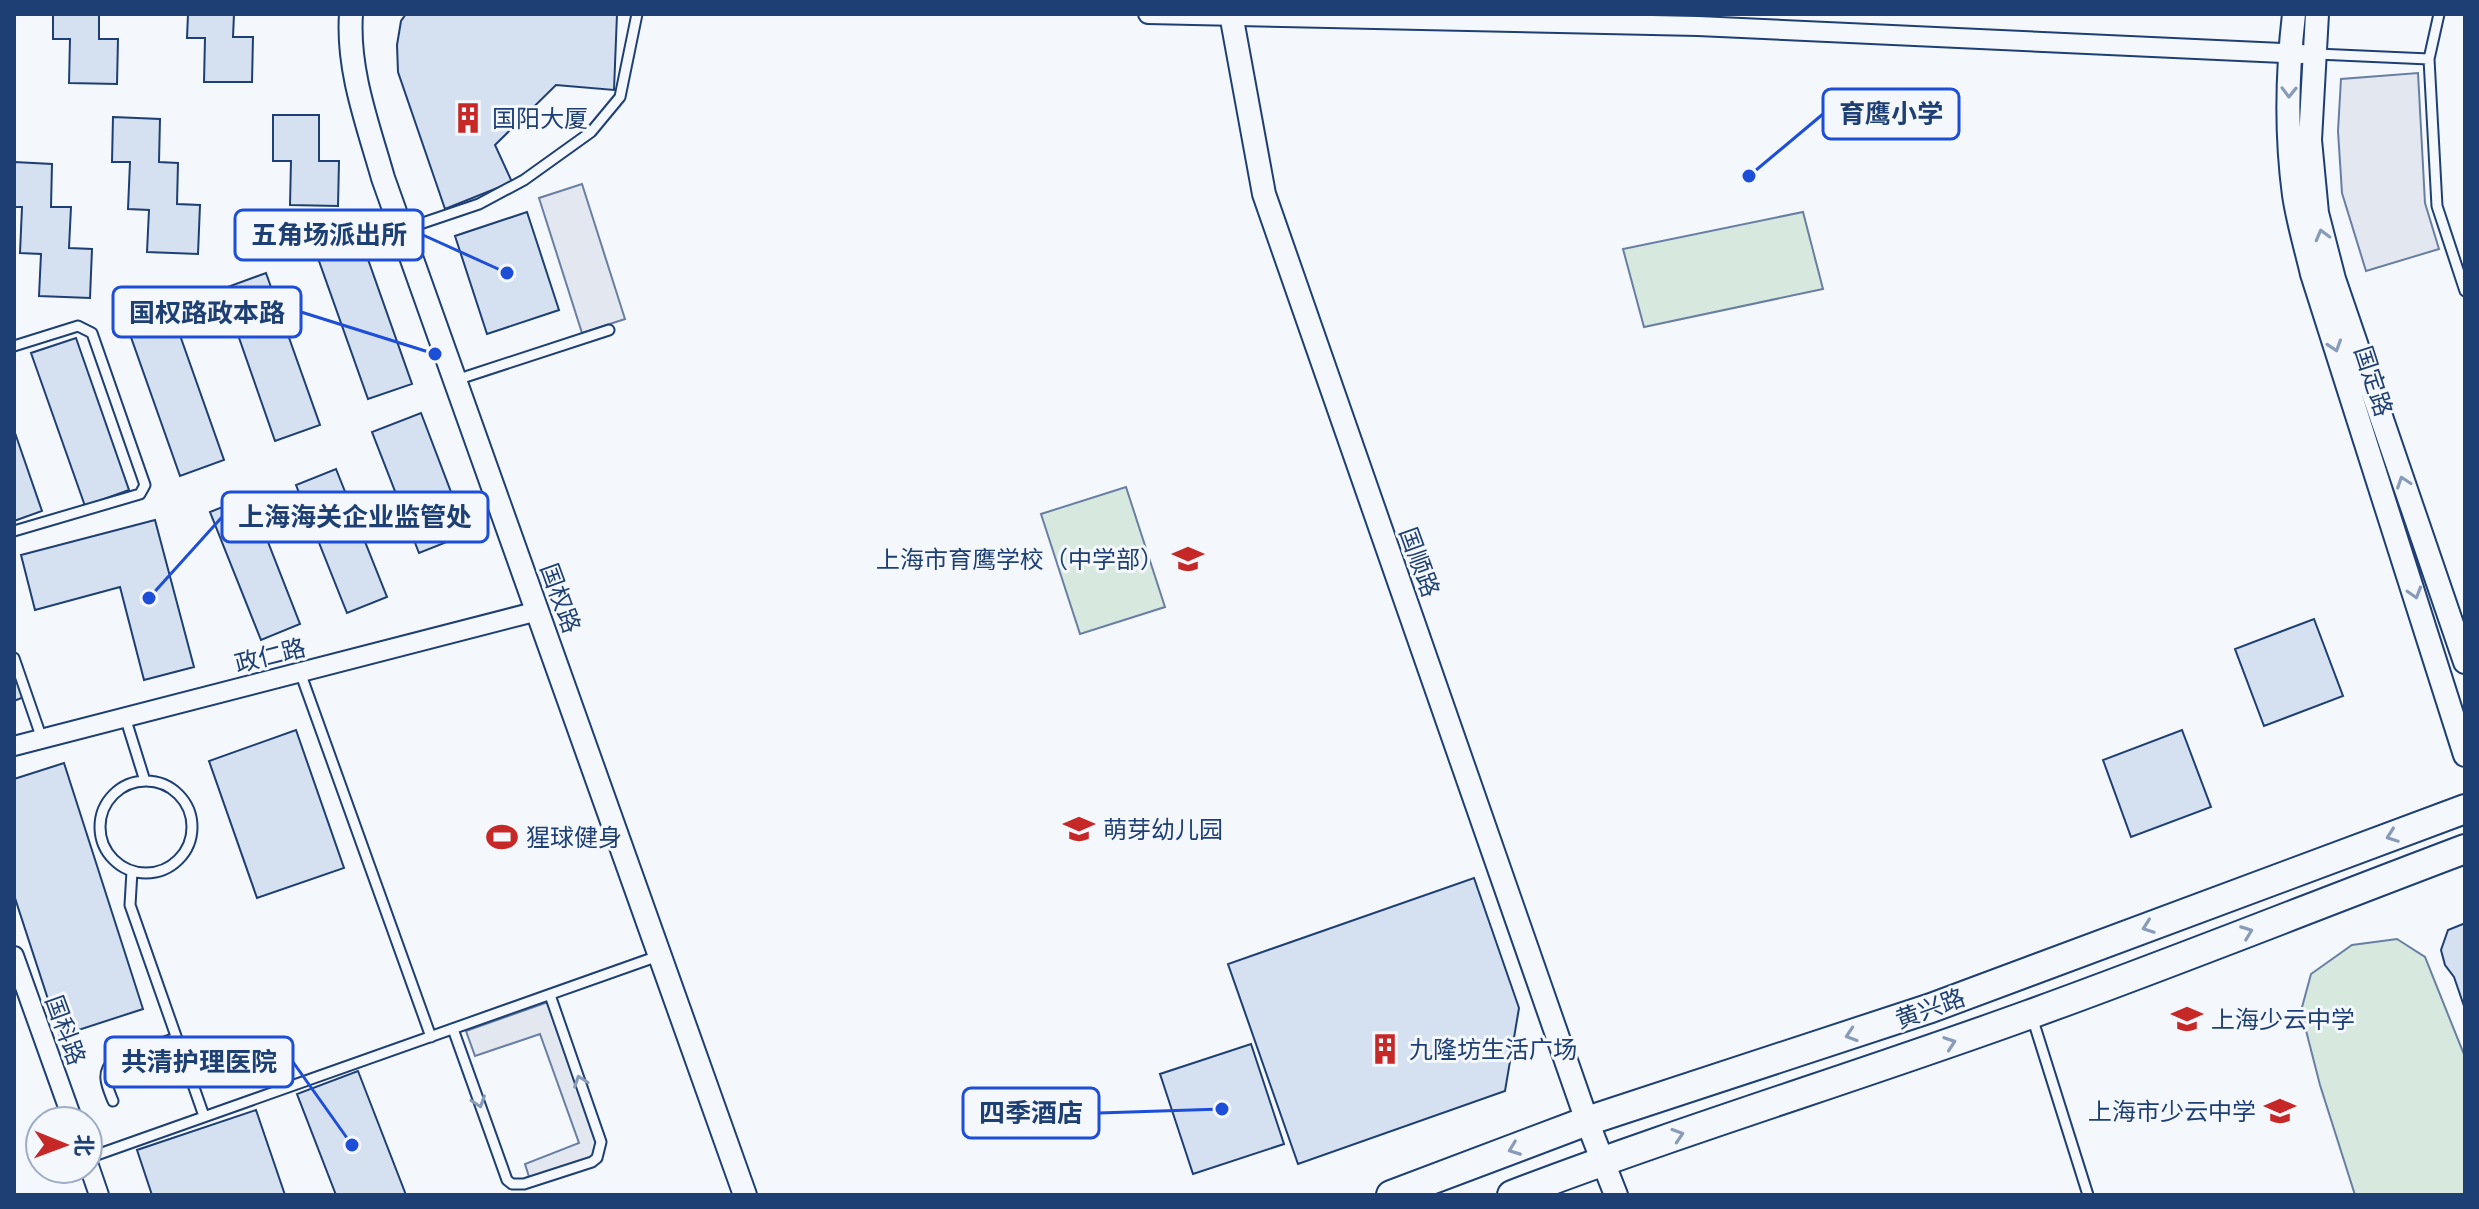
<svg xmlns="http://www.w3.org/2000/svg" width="2479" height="1209" font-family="'Archivo Narrow','Noto Sans SC',sans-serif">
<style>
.green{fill:#d7e8df;stroke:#687fa3;stroke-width:2}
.parking{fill:#e3e8f0;stroke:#687fa3;stroke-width:2}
.building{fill:#d5e0f0;stroke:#1d3f73;stroke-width:2}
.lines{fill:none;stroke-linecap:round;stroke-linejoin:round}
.service-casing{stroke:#1d3f73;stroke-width:13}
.minor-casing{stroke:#1d3f73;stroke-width:22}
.tertiary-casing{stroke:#1d3f73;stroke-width:26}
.primary-casing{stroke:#1d3f73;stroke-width:32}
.service{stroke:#f4f7fb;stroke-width:9}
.minor{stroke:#f4f7fb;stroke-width:18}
.tertiary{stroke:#f4f7fb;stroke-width:22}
.primary{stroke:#f4f7fb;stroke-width:28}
.oneway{stroke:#889bb7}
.labels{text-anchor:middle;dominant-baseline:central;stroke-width:6;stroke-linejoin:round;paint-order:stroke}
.poi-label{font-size:24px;fill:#1d3f73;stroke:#f4f7fb;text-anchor:start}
.street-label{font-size:24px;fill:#1d3f73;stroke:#f4f7fb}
.leader{fill:none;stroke:#1d4ed8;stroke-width:3}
.callout-dot{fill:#1d4ed8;stroke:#f4f7fb;stroke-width:3}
.callout{fill:#f4f7fb;stroke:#1d4ed8;stroke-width:3}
.callout-label{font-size:26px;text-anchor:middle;font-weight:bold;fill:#1d3f73}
</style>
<rect width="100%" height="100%" fill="#f4f7fb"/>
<!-- green -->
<path class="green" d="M1803,212L1823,289L1644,327L1623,249Z
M1126,487L1165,607L1080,634L1041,514Z
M2397,939L2425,957L2465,1057V1195H2355L2320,1085L2301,1011L2311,974L2352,945Z"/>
<!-- parking -->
<path class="parking" d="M2418,73L2425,203L2439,249L2366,271L2342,193L2338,131L2341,79Z
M582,184L625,319L582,333L539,198Z
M548,1002L598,1144L595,1156L530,1180L525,1164L579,1143L540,1034L475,1056L466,1031Z"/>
<!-- building -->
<path class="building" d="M53,14H99V39H118L117,84L69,83L70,39H53Z
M188,14H234L233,37H253L252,82H204L205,38H187Z
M406,14H617L614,90L556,85L495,145L512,182L445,209L398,72L397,45L401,21Z
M273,115H319V161H339L338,206L290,205L291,161H273Z
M113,117L160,119L159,162L178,163L177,204L200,205L198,254L147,252L149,210L128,209L130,162H112Z
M14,162L52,164L51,207H71L69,248L92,249L90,298L39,296L41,254L20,253L22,207H14Z
M527,212L559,310L487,334L455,236Z
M358,231L412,384L368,399L314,247Z
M266,273L320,425L275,441L222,289Z
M170,307L224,460L180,476L126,323Z
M76,338L129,490L85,506L31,353Z
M421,413L467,534L419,553L372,432Z
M14,430L42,511L14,521Z
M336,469L387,597L347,613L296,485Z
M250,496L300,624L261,640L210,512Z
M155,520L194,667L144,680L120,587L35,610L21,555Z
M2314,619L2343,696L2264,726L2235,649Z
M14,667L24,697L14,701Z
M296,730L344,868L257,898L209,761Z
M2182,730L2211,807L2131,837L2103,760Z
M64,763L143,1009L60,1036L14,895V779Z
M1474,878L1519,1008L1505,1091L1298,1164L1228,964Z
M2463,924H2465V1009L2454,977L2445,965L2441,950L2448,930Z
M1251,1044L1284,1144L1193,1174L1160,1074Z
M358,1071L406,1195H336L297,1094Z
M256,1110L285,1195H152L137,1150Z"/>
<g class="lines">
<defs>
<path id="service" d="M2439,14L2429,59L2437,206L2465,291
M2317,54L2429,59
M402,230L479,204L524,180L591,132L620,97L637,14
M14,346L78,326L92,333L145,485L140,494L14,531
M456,380L609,330
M14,658L42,739
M300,672L431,1037
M125,717L145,781
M100 827a46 46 0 1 1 92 0a46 46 0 1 1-92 0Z
M132,871L130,905L204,1116
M2032,1017L2088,1195
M453,1029L507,1180L512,1184H524L592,1162L597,1158L601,1142L550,995
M113,1101C107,1086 100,1073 114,1060L176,1038
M88,1158L661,955"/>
<path id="minor" d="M1148,14L1698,26L2302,54
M14,746L538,611
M14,956L73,1121
M88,1163L99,1195"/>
<path id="tertiary" d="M351,14C347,70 368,125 383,178L745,1195
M1231,14L1264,194L1587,1121L1616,1195
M2294,14C2287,74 2286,135 2294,195C2298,222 2306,248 2312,274L2465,755
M2317,14L2310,140L2317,213L2334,279L2465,662"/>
<path id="primary" d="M1391,1195L1587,1121L1931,1008L2465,809
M1512,1195C1682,1130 1857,1077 2028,1015C2175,962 2319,904 2465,849"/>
</defs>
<!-- service casing -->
<use href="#service" class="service-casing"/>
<!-- minor casing -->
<use href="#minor" class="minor-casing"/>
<!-- tertiary casing -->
<use href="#tertiary" class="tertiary-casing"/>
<!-- primary casing -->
<use href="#primary" class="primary-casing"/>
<!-- service -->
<use href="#service" class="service"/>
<!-- minor -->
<use href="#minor" class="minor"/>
<!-- tertiary -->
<use href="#tertiary" class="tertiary"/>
<!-- primary -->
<use href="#primary" class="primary"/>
</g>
<!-- one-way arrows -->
<defs><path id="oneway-chevron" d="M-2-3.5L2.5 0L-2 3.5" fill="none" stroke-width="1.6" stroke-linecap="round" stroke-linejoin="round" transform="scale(2)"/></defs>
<g class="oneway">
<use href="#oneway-chevron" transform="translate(2289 92) rotate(91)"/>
<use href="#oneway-chevron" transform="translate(2322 235) rotate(-105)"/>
<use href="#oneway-chevron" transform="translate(2335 346) rotate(72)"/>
<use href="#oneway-chevron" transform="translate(2403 482) rotate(-109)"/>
<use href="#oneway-chevron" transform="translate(2415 593) rotate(73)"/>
<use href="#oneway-chevron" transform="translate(2392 836) rotate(160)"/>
<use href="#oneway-chevron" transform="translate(2148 927) rotate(160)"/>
<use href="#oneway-chevron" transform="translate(2247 932) rotate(-21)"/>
<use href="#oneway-chevron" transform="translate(1851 1035) rotate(162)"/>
<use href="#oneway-chevron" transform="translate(1950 1043) rotate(-19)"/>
<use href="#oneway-chevron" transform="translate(580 1081) rotate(-109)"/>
<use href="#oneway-chevron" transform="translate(479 1102) rotate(71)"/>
<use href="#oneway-chevron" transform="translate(1678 1135) rotate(-18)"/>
<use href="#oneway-chevron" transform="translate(1514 1149) rotate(159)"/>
</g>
<!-- icons -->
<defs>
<symbol id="building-bare" viewBox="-9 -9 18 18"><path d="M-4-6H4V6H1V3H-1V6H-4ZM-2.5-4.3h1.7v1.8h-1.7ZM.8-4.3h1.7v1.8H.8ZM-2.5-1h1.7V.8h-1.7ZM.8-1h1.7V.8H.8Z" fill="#c62828" stroke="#f4f7fb" stroke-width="2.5" paint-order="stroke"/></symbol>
<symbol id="school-bare" viewBox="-9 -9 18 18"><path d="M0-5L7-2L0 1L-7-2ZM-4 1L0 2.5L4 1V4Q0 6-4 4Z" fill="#c62828" stroke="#f4f7fb" stroke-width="2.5" paint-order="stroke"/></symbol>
<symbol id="stadium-bare" viewBox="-9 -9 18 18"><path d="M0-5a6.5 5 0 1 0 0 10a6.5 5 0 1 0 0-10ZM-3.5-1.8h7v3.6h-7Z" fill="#c62828" stroke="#f4f7fb" stroke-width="2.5" paint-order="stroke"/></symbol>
</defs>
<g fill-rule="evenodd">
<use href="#building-bare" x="446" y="96" width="44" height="44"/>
<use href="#school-bare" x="1166" y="537" width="44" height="44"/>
<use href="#school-bare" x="1057" y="807" width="44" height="44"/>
<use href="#stadium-bare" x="480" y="815" width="44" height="44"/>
<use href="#school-bare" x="2165" y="997" width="44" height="44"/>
<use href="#building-bare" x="1363" y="1027" width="44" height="44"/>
<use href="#school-bare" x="2258" y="1089" width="44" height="44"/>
</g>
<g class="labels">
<!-- poi labels -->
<g class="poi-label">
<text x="492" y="118">国阳大厦</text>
<text x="1164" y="559" text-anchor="end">上海市育鹰学校（中学部）</text>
<text x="1103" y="829">萌芽幼儿园</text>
<text x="526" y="837">猩球健身</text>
<text x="2211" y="1019">上海少云中学</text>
<text x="1409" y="1049">九隆坊生活广场</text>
<text x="2256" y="1111" text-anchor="end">上海市少云中学</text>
</g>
<!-- street labels -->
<g class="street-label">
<text transform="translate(2374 381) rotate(72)">国定路</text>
<text transform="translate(1420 562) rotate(70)">国顺路</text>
<text transform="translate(561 598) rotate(70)">国权路</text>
<text transform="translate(270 655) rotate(-14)">政仁路</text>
<text transform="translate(1930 1008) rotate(-20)">黄兴路</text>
<text transform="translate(66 1030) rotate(70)">国科路</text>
</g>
</g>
<!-- callouts -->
<path class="leader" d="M1749 176L1823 114M507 273L423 235M435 354L301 312M149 598L222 517M352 1145L293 1062M1222 1109L1099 1113"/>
<g class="callout-dot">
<circle cx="1749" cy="176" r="8"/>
<circle cx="507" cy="273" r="8"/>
<circle cx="435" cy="354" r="8"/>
<circle cx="149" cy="598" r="8"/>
<circle cx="352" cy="1145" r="8"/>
<circle cx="1222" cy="1109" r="8"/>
</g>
<g class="callout">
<rect x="1823" y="89" width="136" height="50" rx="8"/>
<rect x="235" y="210" width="188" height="50" rx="8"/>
<rect x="113" y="287" width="188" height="50" rx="8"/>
<rect x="222" y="492" width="266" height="50" rx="8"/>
<rect x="105" y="1037" width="188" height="50" rx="8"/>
<rect x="963" y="1088" width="136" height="50" rx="8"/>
</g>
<g class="callout-label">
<text x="1891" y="123">育鹰小学</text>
<text x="329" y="244">五角场派出所</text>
<text x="207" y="322">国权路政本路</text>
<text x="355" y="526">上海海关企业监管处</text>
<text x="199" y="1071">共清护理医院</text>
<text x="1031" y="1122">四季酒店</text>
</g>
<!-- border -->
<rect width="2479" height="1209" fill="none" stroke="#1d3f73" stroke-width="32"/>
<!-- north arrow -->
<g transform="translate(64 1145) rotate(91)"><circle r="38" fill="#f4f7fb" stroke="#9eadc5" stroke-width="2"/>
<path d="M0-6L14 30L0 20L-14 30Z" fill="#c62828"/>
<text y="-12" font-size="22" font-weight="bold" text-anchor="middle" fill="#1d3f73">北</text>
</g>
</svg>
